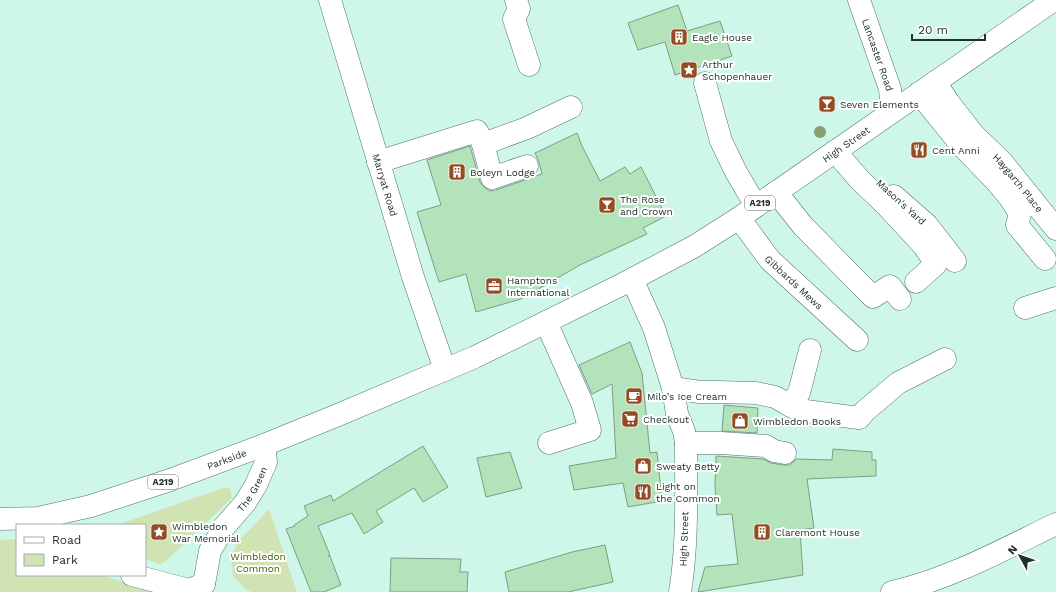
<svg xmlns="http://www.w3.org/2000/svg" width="1056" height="592" font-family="'Work Sans',sans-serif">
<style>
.green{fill:#d1e3b2}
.building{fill:#b3e3ba;stroke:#819c85}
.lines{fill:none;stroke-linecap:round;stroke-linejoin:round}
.minor-casing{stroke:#4d7267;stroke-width:23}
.major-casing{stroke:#4d7267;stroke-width:23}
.minor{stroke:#fff;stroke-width:22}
.major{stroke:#fff;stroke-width:22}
.tree{fill:#83a16d}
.labels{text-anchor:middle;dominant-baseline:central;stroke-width:4;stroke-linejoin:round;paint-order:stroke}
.shield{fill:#fff;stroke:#646f6b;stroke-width:1}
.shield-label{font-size:9px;font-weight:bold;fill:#21312c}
.poi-label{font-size:10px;fill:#21312c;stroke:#fff;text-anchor:start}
.street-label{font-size:10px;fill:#21312c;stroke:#fff}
.park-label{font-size:10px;fill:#465a06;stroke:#fff}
</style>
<rect width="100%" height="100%" fill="#cef7ea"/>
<!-- green -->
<path class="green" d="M226,487L230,489L232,498L166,561L160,564L145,559V525H117Z
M269,509L297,592H252L246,590L233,576L231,555L239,541Z
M17,539V575H102L152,592H0V540Z"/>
<!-- building -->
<path class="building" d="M678,5L687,31L720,21L732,56L675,75L665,42L638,50L628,23Z
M577,133L582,146L600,181L625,167L630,174L641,167L666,216L643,228L647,234L580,265L521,299L476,312L466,274L439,282L417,212L441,205L427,160L470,146L480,182L484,187L490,191L496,190L542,174L539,162L535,153Z
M630,342L642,373L650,453L657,452L662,501L628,507L623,483L574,490L569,466L616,458L612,384L592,394L579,365Z
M724,405L758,408L757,433L722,431Z
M423,446L448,487L423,502L414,488L376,511L383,522L364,534L352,513L318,526L330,555L328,556H330L341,585L324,592H311L286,529L295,526L294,525L308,516L304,506L331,495L333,501Z
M833,449L872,452V460H876V476L807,479L814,528L800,530L803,575L698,592L705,567L738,564L732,514L717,515L715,486L716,456L763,459L771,463L783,465H790L796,459L832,460Z
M510,452L522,488L486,497L477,458Z
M605,545L613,582L568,592H509L505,572L572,552Z
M391,558L461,559L460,572H468L467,592H390Z"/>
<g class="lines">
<defs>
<g id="minor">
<path id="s1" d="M330,0L413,277L445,370"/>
<path d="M516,0L519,9L514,19L529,65"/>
<path id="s2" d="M859,0L890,89L892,112"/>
<path id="s3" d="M935,82L949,103L974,135L1002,162L1056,229"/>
<path d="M705,83L721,141L736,172L756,206"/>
<path d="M919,93L962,146L996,181L1010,198L1020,214L1017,225L1045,259"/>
<path d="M483,144L492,178L527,166"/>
<path d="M835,151L859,179L886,205L924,246L936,264L916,282"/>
<path d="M378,162L477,131L483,144L527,128L571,107"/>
<path d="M776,192L803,226L857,281L873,297L890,286L900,299"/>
<path d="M894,196L927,225L955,261"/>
<path id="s4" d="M739,218L770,260L857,340"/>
<path d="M632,279L654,328L673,388L677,414L684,431L686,443C686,493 688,543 680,592"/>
<path d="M1025,308L1056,298"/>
<path d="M546,322L582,403L590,430L549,443"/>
<path d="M673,388L700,392H717L756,393L775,397L798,410L859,418L865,411L898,383L945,359"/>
<path d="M789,405L799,393L810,350"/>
<path d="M686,443H721L766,446L774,451L785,453"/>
<path d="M132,575L189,590L204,584"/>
<path id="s5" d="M204,584L210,551L224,527L245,503L256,485L266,462L264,445"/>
<path d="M892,592C948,580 1004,549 1056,524"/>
</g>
<g id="major">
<path id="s6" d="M0,519L38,518L91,506L170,480L264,445L338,415L475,357L625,283L695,246L739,218L1054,0"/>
</g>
</defs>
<!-- minor casing -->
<use href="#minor" class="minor-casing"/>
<!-- major casing -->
<use href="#major" class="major-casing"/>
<!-- minor -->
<use href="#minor" class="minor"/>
<!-- major -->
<use href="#major" class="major"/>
</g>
<!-- trees -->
<circle class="tree" cx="820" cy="132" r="6"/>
<!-- icons -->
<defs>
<symbol id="building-square" viewBox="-11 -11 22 22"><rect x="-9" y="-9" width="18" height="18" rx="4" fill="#934d24" stroke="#fff"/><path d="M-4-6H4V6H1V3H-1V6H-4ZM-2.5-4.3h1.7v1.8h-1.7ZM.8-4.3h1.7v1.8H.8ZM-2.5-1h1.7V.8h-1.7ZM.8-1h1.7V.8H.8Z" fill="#fff"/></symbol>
<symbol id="sight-square" viewBox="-11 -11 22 22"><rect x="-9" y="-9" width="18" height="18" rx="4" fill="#934d24" stroke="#fff"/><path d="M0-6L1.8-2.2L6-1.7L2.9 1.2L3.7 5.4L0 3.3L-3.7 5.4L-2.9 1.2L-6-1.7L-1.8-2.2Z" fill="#fff"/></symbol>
<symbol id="bar-square" viewBox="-11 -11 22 22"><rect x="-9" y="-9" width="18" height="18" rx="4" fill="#934d24" stroke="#fff"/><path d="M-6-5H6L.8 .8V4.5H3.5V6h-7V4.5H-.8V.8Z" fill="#fff"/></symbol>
<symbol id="restaurant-square" viewBox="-11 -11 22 22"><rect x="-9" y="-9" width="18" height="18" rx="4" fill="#934d24" stroke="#fff"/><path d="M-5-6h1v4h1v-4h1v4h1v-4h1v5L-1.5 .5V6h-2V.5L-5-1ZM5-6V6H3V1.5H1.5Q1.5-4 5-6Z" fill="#fff"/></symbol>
<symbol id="office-square" viewBox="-11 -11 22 22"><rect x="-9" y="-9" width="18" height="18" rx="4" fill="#934d24" stroke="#fff"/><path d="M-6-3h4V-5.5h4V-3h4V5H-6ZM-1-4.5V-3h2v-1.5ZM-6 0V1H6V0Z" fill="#fff"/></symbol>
<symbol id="cafe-square" viewBox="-11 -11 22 22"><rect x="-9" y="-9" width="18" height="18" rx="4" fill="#934d24" stroke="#fff"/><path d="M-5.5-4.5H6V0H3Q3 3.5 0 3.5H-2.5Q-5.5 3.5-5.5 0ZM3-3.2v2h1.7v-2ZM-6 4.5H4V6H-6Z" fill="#fff"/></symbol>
<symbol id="supermarket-square" viewBox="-11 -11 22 22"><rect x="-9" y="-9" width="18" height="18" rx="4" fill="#934d24" stroke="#fff"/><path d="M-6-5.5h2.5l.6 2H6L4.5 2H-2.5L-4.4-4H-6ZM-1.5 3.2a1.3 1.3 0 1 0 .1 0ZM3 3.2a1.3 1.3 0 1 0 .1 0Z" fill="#fff"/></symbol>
<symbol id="shop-square" viewBox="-11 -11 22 22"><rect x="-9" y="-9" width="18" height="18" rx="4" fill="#934d24" stroke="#fff"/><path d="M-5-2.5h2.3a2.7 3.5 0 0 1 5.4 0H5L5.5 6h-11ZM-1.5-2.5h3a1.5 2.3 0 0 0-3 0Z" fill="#fff"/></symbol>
</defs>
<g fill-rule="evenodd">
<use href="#building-square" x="669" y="27" width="20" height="20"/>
<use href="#sight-square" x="679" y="60" width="20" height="20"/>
<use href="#bar-square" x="817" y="94" width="20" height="20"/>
<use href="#restaurant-square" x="909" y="140" width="20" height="20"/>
<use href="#building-square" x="447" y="162" width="20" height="20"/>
<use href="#bar-square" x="597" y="195" width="20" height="20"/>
<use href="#office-square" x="484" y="276" width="20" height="20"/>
<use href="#cafe-square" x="624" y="386" width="20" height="20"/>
<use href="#supermarket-square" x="620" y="409" width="20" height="20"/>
<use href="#shop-square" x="730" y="411" width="20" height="20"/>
<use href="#shop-square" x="633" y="456" width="20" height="20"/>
<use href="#restaurant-square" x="633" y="482" width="20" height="20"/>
<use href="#sight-square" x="149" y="522" width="20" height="20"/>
<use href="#building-square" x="752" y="522" width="20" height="20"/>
</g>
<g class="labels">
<!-- shield labels -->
<g class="shield">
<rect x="745" y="196" width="30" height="14" rx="3"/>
<rect x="148" y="475" width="30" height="14" rx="3"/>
</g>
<g class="shield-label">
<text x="760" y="203">A219</text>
<text x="163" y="482">A219</text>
</g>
<!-- poi labels -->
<g class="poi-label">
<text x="692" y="37">Eagle House</text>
<text x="702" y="64">Arthur<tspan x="702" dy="12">Schopenhauer</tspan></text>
<text x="840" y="104">Seven Elements</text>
<text x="932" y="150">Cent Anni</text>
<text x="470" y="172">Boleyn Lodge</text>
<text x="620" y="199">The Rose<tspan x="620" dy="12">and Crown</tspan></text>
<text x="507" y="280">Hamptons<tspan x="507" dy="12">International</tspan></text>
<text x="647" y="396">Milo’s Ice Cream</text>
<text x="643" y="419">Checkout</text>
<text x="753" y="421">Wimbledon Books</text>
<text x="656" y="466">Sweaty Betty</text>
<text x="656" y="486">Light on<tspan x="656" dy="12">the Common</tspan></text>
<text x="172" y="526">Wimbledon<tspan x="172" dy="12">War Memorial</tspan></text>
<text x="775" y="532">Claremont House</text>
</g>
<!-- street labels -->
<g class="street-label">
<text stroke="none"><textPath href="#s2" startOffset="58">Lancaster Road</textPath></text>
<text stroke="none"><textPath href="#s6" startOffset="933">High Street</textPath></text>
<text stroke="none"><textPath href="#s3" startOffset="131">Haygarth Place</textPath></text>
<text stroke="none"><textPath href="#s1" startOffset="193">Marryat Road</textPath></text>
<text transform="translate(901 202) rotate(42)">Mason's Yard</text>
<text stroke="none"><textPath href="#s4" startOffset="85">Gibbards Mews</textPath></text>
<text stroke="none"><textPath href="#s6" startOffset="236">Parkside</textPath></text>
<text stroke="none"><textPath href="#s5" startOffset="109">The Green</textPath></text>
<text transform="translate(684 539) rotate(-88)">High Street</text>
</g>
<!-- park labels -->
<g class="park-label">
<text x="258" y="556">Wimbledon<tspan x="258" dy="12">Common</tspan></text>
</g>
</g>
<!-- legend -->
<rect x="16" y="524" width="130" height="52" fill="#ffffff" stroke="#a6adab"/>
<rect x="24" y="537" width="20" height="6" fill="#ffffff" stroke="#a6adab"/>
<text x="52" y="544" font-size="12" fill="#21312c">Road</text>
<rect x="24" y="554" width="20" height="12" fill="#d1e3b2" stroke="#a6adab"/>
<text x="52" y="564" font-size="12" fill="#21312c">Park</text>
<!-- north arrow -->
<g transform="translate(1020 556) rotate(310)" stroke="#ffffff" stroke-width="3" paint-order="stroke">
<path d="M0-3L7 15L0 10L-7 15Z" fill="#21312c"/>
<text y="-6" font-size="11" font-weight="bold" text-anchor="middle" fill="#21312c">N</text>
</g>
<!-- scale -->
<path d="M912 34v6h73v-6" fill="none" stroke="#21312c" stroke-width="2"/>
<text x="918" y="34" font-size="12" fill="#21312c" stroke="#ffffff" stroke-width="3" paint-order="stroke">20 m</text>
</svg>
